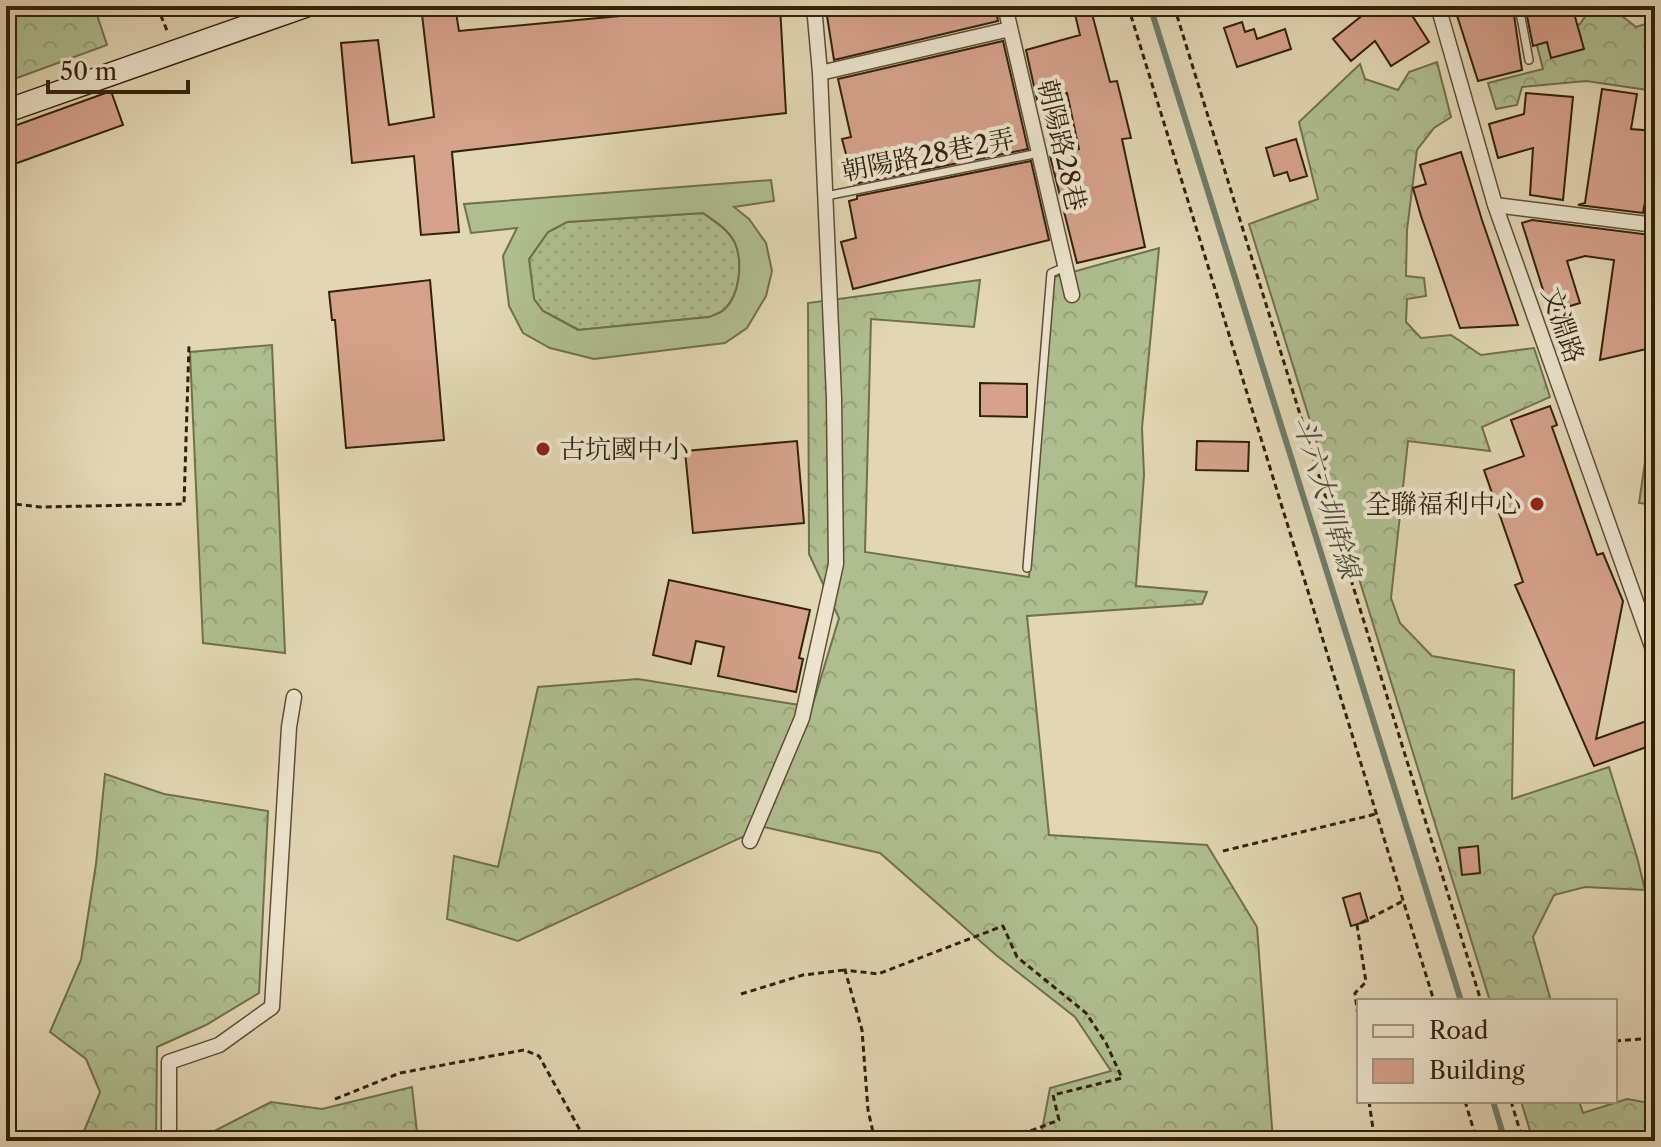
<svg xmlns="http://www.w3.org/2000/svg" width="1661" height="1147" font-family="'Libre Caslon Text','Noto Serif TC',serif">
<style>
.grass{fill:url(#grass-dots);stroke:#71704c;stroke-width:2}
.forest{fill:url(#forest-crowns);stroke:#71704c;stroke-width:2}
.garden{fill:#afbe90;stroke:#71704c;stroke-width:2;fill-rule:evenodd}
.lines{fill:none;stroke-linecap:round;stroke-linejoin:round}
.stream{stroke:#6e7c6b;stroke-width:6}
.building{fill:#d6a28c;stroke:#332109;stroke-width:2}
.lane-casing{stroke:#5f4e34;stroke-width:10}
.street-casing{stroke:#5f4e34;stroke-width:17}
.secondary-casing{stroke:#332109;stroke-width:25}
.path{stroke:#332109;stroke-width:3;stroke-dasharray:6 4;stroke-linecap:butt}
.lane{stroke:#ece4ce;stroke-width:7}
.street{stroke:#ece4ce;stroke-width:14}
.secondary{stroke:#ece4ce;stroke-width:22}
.poi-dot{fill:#8f2418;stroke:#ece4ce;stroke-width:3}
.labels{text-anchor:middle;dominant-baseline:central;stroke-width:8;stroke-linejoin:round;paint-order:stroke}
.street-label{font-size:26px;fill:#332109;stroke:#ece4ce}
.poi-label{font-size:26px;fill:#332109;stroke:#ece4ce;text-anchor:start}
.water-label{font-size:28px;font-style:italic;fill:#504f3a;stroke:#ece4ce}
</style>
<defs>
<pattern id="grass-dots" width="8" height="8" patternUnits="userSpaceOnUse" patternTransform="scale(2)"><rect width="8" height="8" fill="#afbe90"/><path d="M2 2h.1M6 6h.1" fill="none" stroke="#97a37b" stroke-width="1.8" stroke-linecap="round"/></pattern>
<pattern id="forest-crowns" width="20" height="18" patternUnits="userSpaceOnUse" patternTransform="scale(2)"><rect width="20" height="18" fill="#afbe90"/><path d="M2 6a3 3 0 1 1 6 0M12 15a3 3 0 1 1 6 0" fill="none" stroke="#97a37b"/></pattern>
</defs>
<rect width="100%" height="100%" fill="#e2d6b4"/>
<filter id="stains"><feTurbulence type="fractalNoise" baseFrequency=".0025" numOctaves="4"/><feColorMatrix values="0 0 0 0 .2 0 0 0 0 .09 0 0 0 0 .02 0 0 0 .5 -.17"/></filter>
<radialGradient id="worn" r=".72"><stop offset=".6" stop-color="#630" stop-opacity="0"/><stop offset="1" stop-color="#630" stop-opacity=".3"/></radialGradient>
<!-- grass -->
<path class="grass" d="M703,213C715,222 729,230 735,243C743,262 740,294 725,309C721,313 714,315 709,317L579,330L543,311L534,299L529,259L548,232L567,222Z"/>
<!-- forest -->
<path class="forest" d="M6,6H94L107,45L6,82Z
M1592,6H1609L1636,27L1655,21V91L1586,81L1522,87L1517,105L1496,109L1488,83L1543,69L1534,34L1580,24Z
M1437,62L1451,117L1434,128L1417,150L1407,230L1406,276L1424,278L1426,296L1407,299L1406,322L1421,338L1451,335L1481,355L1534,348L1550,397L1482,427L1490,451L1408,441L1391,598L1400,623L1432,656L1514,670L1512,799L1609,767L1637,857L1645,890L1585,887L1554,895L1533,937L1551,1001H1490L1249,224L1318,199L1299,122L1360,64L1365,79L1398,90L1409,72Z
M1159,248L1142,428L1144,475L1136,586L1207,592L1202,604L1027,616L1049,835L1207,845L1257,927L1273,1141H1040L1050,1088L1111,1071L1075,1017L996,955L880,853L764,827L518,941L447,919L454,856L498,867L538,687L638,679L812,707L839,618L809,554L808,303L980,280L974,327L871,319L865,552L1029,577L1051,278Z
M272,345L285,653L203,643L190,352Z
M1654,401H1655V505L1639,503Z
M105,774L164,794L268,811L259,993L206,1025L157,1047L156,1141H80L100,1092L86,1059L50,1032L81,960L96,864Z
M412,1087L418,1141H195L271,1102L322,1109Z
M1627,1099L1655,1104V1141H1533L1521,1101H1579L1583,1113Z"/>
<!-- garden -->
<path class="garden" d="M771,180L774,201L734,207L749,219L766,243L772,271L766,296L747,328L725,343L594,359L550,348L523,333L509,306L503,256L517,228L471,233L464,204ZM703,213C715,221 729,230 735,243C743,262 740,294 725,309C721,313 714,315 709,317L578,330L543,311L534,299L529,259L548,232L567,222Z"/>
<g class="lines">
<!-- stream -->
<path class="stream" d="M1150,6L1461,1001
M1493,1101L1505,1141"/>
</g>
<!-- building -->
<path class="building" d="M421,6H455L459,31L727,6H780L786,113L452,152L459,232L421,235L414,156L352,163L341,43L378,40L389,125L434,117Z
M831,6H995L998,21L834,60L827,16L832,13Z
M1073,6H1090L1110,82L1117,81L1131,138L1122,139L1145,247L1077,263L1050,156L1079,149L1067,93L1037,100L1026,50L1080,35Z
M1374,6H1406L1429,42L1391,66L1375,41L1351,61L1333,39Z
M1454,6H1507L1514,15L1522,70L1478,81Z
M1523,6H1572L1584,49L1551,58L1547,42L1533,46L1526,11Z
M1242,22L1245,32L1254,29L1257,39L1285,29L1291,49L1237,67L1224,28Z
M1003,41L1028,149L854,184L842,139L851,137L838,79Z
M1602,89L1637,94L1631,129L1655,131V149L1643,213L1578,205L1585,203Z
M111,91L123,125L6,167V129Z
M1526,93L1573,97L1563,200L1530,195L1533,148L1498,158L1489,124L1524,114Z
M1296,139L1307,176L1290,181L1287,172L1274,176L1266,148Z
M1461,152L1482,220L1518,325L1460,328L1421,216L1413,188L1426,184L1420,165Z
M1031,161L1049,240L853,289L841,242L856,238L849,201L857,199V196Z
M1532,220L1651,235L1646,270L1655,271V347L1600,360L1614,260L1585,256L1567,261L1580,303L1550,312L1522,223Z
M430,280L444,440L346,448L335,320H332L329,292Z
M980,383L1027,384V417L980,416Z
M1550,406L1557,425L1552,427L1597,555L1603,553L1623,601L1596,739L1655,718V744L1594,766L1515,585L1523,582L1484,470L1524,456L1511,420Z
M797,441L804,523L693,533L685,451Z
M1197,441L1249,442L1248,471L1196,470Z
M669,580L810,610L799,658L803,659L796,692L718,676L724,647L696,641L691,664L653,655Z
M1478,846L1480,873L1462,875L1459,848Z
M1360,893L1368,921L1351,926L1343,898Z"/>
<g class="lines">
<defs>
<path id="lane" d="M1513,6L1520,12L1529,60
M826,196L1039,153
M1027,568L1051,273L1065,267"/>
<path id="street" d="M1005,6L1072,295
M1438,6L1495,205L1655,655
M820,73L1010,29
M1495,205L1655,225
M750,841L802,718L836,564L834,398L820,73L814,6
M169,1141V1062L219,1045L272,1007L289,727L294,697"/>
<path id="secondary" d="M6,111L305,6"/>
</defs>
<!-- lane casing -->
<use href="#lane" class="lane-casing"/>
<!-- street casing -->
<use href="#street" class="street-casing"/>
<!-- secondary casing -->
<use href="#secondary" class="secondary-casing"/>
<!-- path -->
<path class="path" d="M157,6L168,33
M1128,6L1434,1001
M1174,6L1481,1001
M6,503L40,507L184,504L189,345
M1223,851L1376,814
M741,994L803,975L845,970
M1359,1025L1355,993L1366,982L1357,925L1403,901
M1615,1041L1655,1038
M335,1099L400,1073L524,1050L539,1056L586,1141
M1369,1101L1373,1129
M1465,1101L1477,1141
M1511,1101L1523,1141
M875,1141L868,1110L862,1030L845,970L878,974L1003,926L1017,957L1086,1013L1106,1043L1122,1078L1053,1095L1059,1120L1033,1130L970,1141"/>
<!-- lane -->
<use href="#lane" class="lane"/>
<!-- street -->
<use href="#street" class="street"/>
<!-- secondary -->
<use href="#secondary" class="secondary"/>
</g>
<!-- markers -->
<g class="poi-dot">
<circle cx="543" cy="449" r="8"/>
<circle cx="1537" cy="504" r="8"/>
</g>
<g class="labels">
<!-- street labels -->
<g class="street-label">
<text transform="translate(1062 145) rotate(77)">朝陽路28巷</text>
<text transform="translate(928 155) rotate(-11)">朝陽路28巷2弄</text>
<text transform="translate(1563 325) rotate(71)">文淵路</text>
</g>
<!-- poi labels -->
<g class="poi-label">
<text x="559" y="449">古坑國中小</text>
<text x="1521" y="504" text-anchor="end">全聯福利中心</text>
</g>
<!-- water labels -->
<g class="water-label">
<text transform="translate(1327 497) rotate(73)">斗六大圳幹線</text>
</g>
</g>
<!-- margin -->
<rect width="1661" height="1147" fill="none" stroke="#e2d6b4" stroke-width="32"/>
<rect x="8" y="8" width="1645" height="1131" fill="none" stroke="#332109" stroke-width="4"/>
<rect x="16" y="16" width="1629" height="1115" fill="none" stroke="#332109" stroke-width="2"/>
<!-- legend -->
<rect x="1357" y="999" width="260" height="104" fill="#ece4ce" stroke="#a2967f" stroke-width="2"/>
<rect x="1373" y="1025" width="40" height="12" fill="#ece4ce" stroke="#a2967f" stroke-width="2"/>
<text x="1429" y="1039" font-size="24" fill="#332109">Road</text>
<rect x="1373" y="1059" width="40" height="24" fill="#d6a28c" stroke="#a2967f" stroke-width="2"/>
<text x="1429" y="1079" font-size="24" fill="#332109">Building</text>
<!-- scale -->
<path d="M48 80v12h140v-12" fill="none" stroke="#332109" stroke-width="4"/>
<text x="60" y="80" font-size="24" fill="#332109" stroke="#ece4ce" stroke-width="6" paint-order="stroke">50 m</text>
<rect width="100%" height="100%" filter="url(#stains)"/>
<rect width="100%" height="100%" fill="url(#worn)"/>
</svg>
